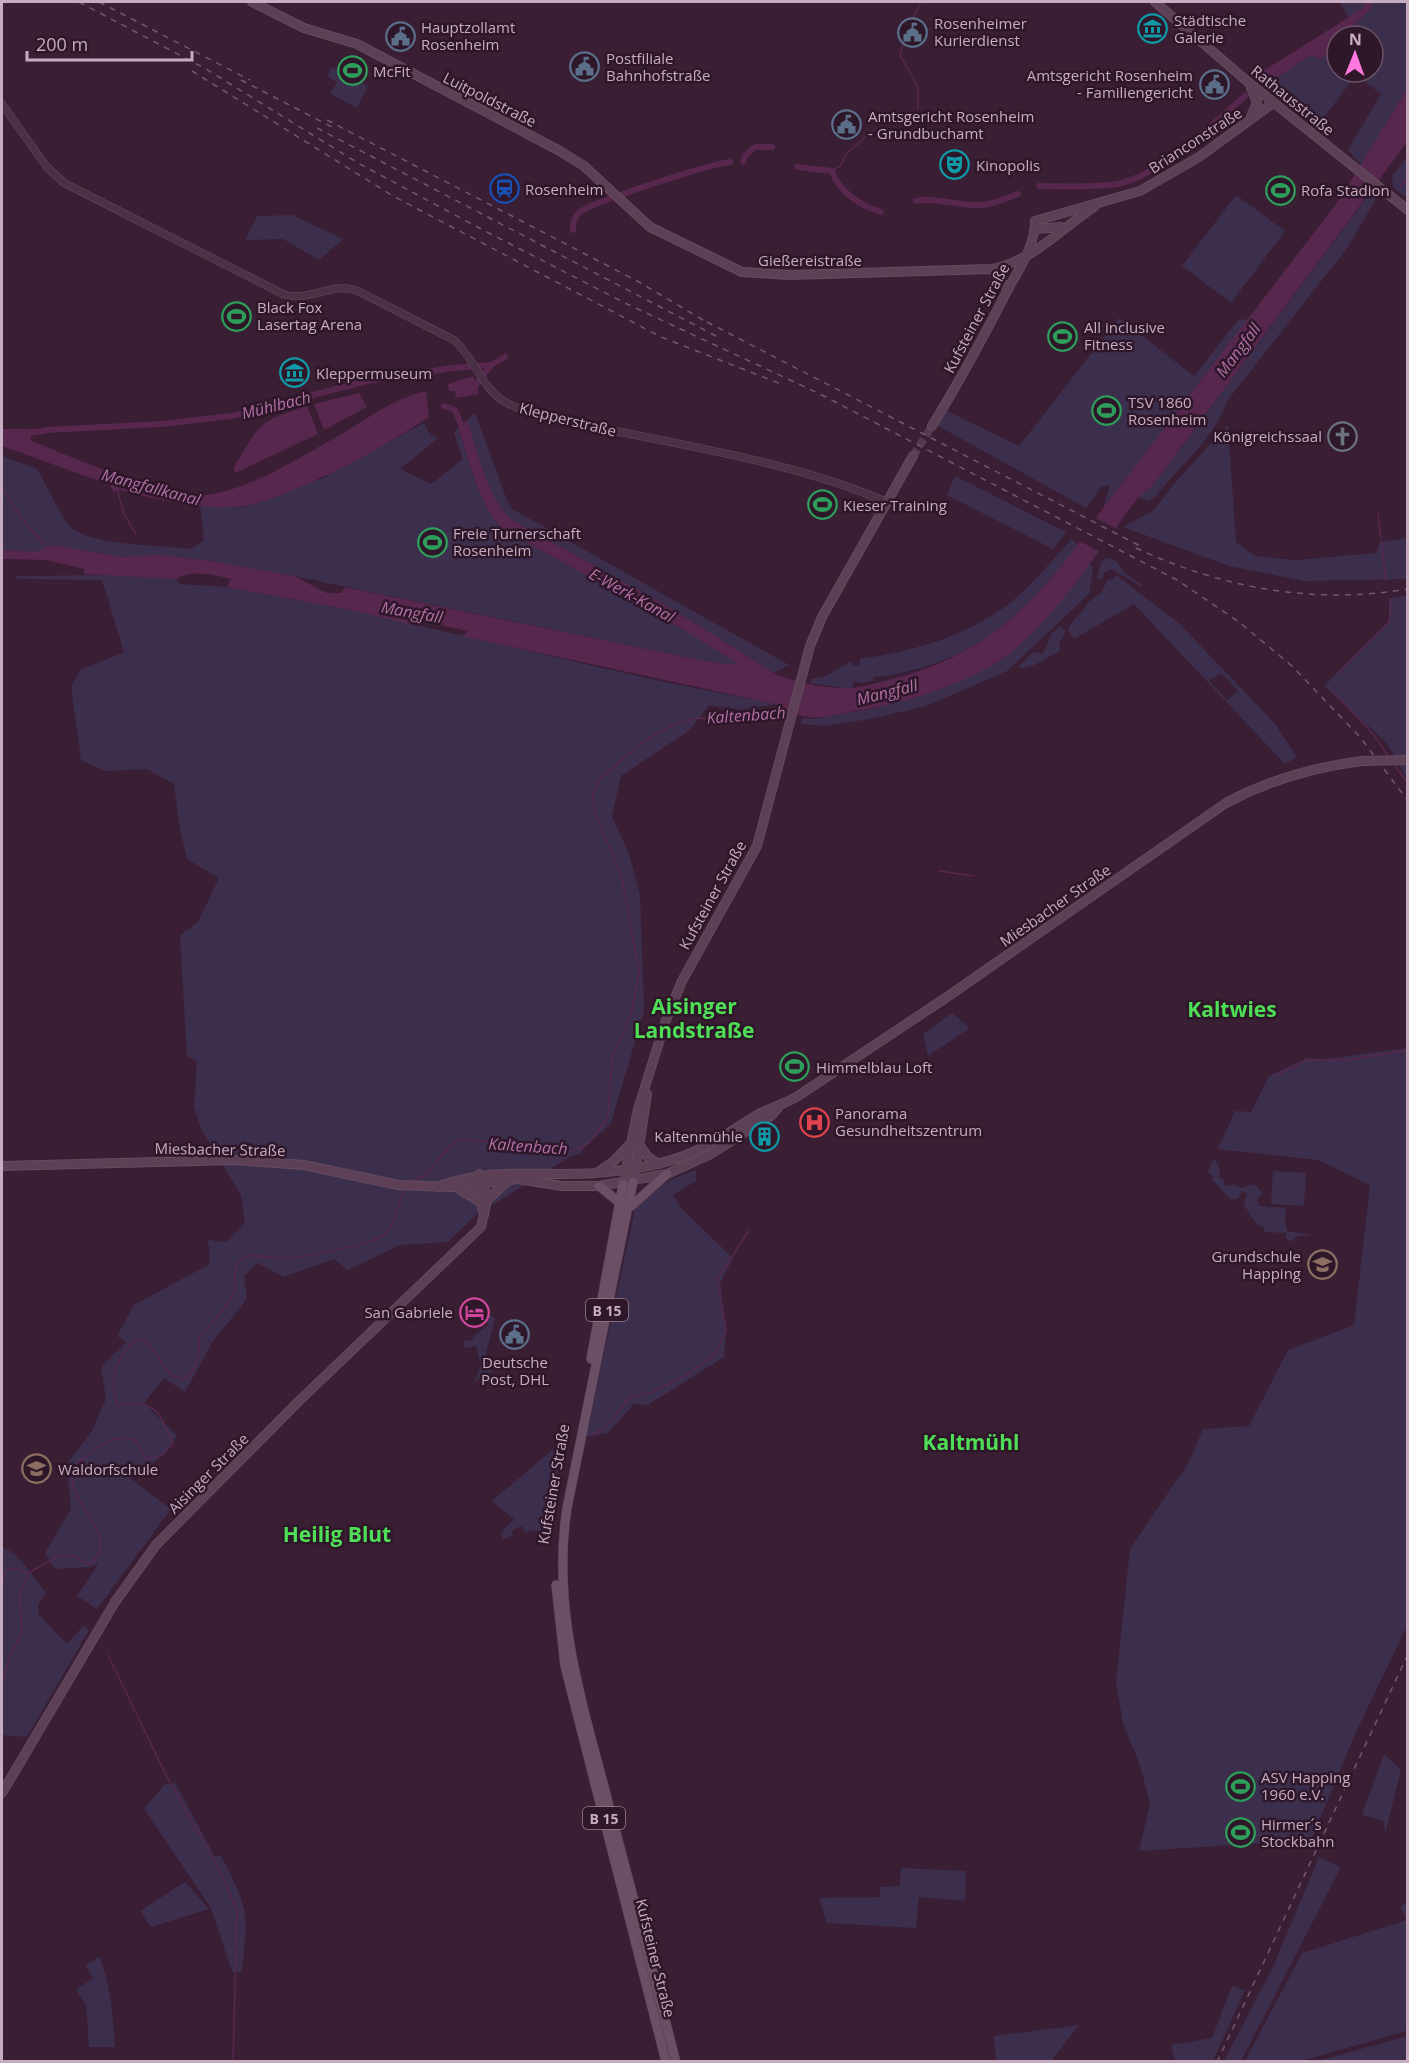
<svg xmlns="http://www.w3.org/2000/svg" width="1409" height="2063" font-family="'Open Sans',sans-serif">
<style>
.green{fill:#3c2f4d;fill-rule:evenodd}
.water{fill:#57274e}
.pier{fill:#391e34}
.lines{fill:none;stroke-linecap:round;stroke-linejoin:round}
.stream{stroke:#57274e;stroke-width:1.5}
.canal{stroke:#57274e;stroke-width:6}
.secondary-tunnel{stroke:#553a50;stroke-width:8;stroke-dasharray:8 4;stroke-linecap:butt}
.tertiary-casing{stroke:#654c5f;stroke-width:8}
.secondary-casing{stroke:#654c5f;stroke-width:10}
.primary-casing{stroke:#533b4d;stroke-width:10}
.tertiary{stroke:#4a3145;stroke-width:7}
.secondary{stroke:#5d3f56;stroke-width:8}
.primary{stroke:#6a4f65;stroke-width:9}
.rail{stroke:#74576e;stroke-width:1.5;stroke-dasharray:6 6;stroke-linecap:butt}
.secondary-bridge-casing{stroke:#654c5f;stroke-width:10;stroke-linecap:butt}
.secondary-bridge{stroke:#5d3f56;stroke-width:8}
.labels{text-anchor:middle;dominant-baseline:central;stroke-width:5;stroke-linejoin:round;paint-order:stroke}
.shield{fill:#2e1729;stroke:#997f93;stroke-width:1.5}
.shield-label{font-size:14px;font-weight:bold;fill:#c7abc0}
.poi-label{font-size:15px;fill:#c7abc0;stroke:#2e1729;text-anchor:start}
.street-label{font-size:15px;fill:#c7abc0;stroke:#2e1729}
.water-label{font-size:16px;font-style:italic;fill:#b270a6;stroke:#2e1729}
.district-label{font-size:21px;font-weight:bold;fill:#4fdf56;stroke:#2e1729}
</style>
<rect width="100%" height="100%" fill="#391e34"/>
<!-- green -->
<path class="green" d="M1340,2H1407V89L1361,165L1348,150L1381,94L1356,75L1318,125L1257,75L1349,18ZM1337,36H1373V72H1337Z
M332,67L368,86L357,108L330,94L337,82L327,76Z
M1407,142L1408,193L1405,196L1393,188L1392,176L1406,158Z
M1370,193L1377,197L1348,247L1227,401C1215,438 1180,465 1157,495L1149,501L1138,498L1153,485Z
M1236,195L1285,231L1231,303L1182,266Z
M292,215L343,239L319,260L283,239L245,240L257,216Z
M1119,318L1194,376L1239,319L1248,320L1103,508L1110,485L1102,486L1086,508L938,426L947,411L1019,446Z
M475,413L508,503L514,510L789,665L774,673L672,609L512,520C488,501 477,449 467,420Z
M424,423L430,435L438,438L400,469L431,484L463,459L454,433L458,428C470,460 478,505 503,529L679,627L738,663L729,665L695,659L294,576L211,561L157,555L121,557L53,545L36,552L2,550V456L37,469C47,485 58,513 70,526C88,546 163,545 191,549L204,540L200,505L241,507L261,502L323,478Z
M1228,425L1236,542L1255,556L1296,560L1376,553L1380,542L1407,538V579L1304,581L1229,566L1123,527L1154,510L1173,485Z
M955,476L1066,532L1053,549L947,495Z
M1072,539L1078,545C1023,618 968,667 873,677V681L863,683L854,681L852,689L810,683L811,679L824,677L851,661L854,666L860,665V659C913,651 963,638 1007,605C1031,587 1051,561 1072,539Z
M1106,558C1118,559 1118,564 1124,572C1129,577 1136,580 1141,584L1142,587L1112,569L1105,572L1102,579H1097L1101,562Z
M1089,562L1093,568L1089,594L1007,671L926,706L870,719L826,726L801,724L803,718L813,719L876,708L917,695L1010,653L1057,605Z
M122,575L177,579L179,584L227,587L351,610L655,680L776,704L742,710L709,705L690,730L621,776L612,817L629,853L640,895L644,1011L611,1123L581,1151L582,1153L571,1156L476,1215L448,1242L400,1245L348,1270L334,1259L283,1277L258,1263L244,1276L247,1299L213,1341L185,1392L164,1378L144,1403L177,1436L165,1454L131,1479L171,1509L97,1609L77,1596L99,1563L89,1567L55,1569L45,1553L71,1509L67,1464L92,1431L106,1399L101,1367L126,1342L117,1336L134,1305L210,1264L208,1240L226,1242L245,1223L241,1195L200,1127L194,1106L197,1062L187,1056L180,935L198,922L219,878L187,859L180,829L174,784L147,769L105,771L81,760L71,687L80,670L124,652L102,580L19,579L14,576Z
M1116,575L1180,624L1275,724L1297,757L1285,764L1134,604L1074,639L1068,630C1072,618 1084,613 1087,603L1101,593L1108,579L1112,580ZM1221,673L1238,691L1227,700L1209,681Z
M1407,596V779L1387,743L1324,686L1389,622V598Z
M1060,626L1066,631L1059,644L1060,651C1046,657 1038,667 1021,668L1019,666C1025,661 1028,655 1034,652L1043,654L1051,634Z
M952,1013L970,1028L928,1056L923,1034Z
M1407,1048V1626L1356,1732L1311,1840L1139,1851L1150,1804L1141,1768L1123,1723L1116,1683L1130,1549L1189,1462L1203,1429L1249,1426L1288,1350L1354,1325L1370,1185L1318,1160L1218,1149L1235,1111L1251,1112L1269,1076L1307,1058L1326,1059Z
M1215,1160L1220,1169L1219,1177L1224,1180L1225,1186L1235,1185L1241,1188L1254,1184L1263,1194L1257,1198L1259,1206L1286,1208L1285,1222L1287,1231L1314,1235L1298,1236L1291,1242L1286,1238V1233L1265,1232L1264,1228L1255,1222L1244,1205L1247,1194L1243,1191L1237,1199H1230L1212,1180L1213,1176L1208,1172L1212,1161Z
M696,1170V1181L673,1195L680,1207L733,1258L720,1283L726,1329L724,1357L648,1405L634,1404L608,1433L586,1437L635,1209C651,1190 672,1177 696,1170Z
M1273,1171L1306,1173L1304,1206L1271,1204Z
M488,1314L495,1318L485,1357L492,1370L490,1375L481,1377L474,1383L481,1365L476,1346L464,1348L463,1343L466,1340L472,1341L473,1337L488,1325L486,1317Z
M551,1451H561L549,1536L540,1539L538,1530L525,1532L521,1526L512,1531L513,1535L502,1540L501,1533L514,1519L492,1501Z
M2,1547C22,1555 31,1576 46,1592L38,1605V1614L67,1644L84,1625L89,1630L27,1737L2,1735Z
M1384,1754L1401,1770L1385,1835L1384,1821L1362,1815Z
M175,1783L215,1857L220,1855C228,1867 244,1901 245,1915C247,1933 243,1954 242,1972H232L211,1908L144,1809L165,1784Z
M1319,1857L1341,1867L1241,2061H1224L1273,1967Z
M901,1868L966,1871L965,1901L919,1897L916,1928L827,1923L819,1898L880,1897V1887L900,1886Z
M185,1882L209,1909L151,1927L140,1911Z
M1407,1902V2031L1301,2061H1245L1302,1953L1407,1920L1400,1906Z
M99,1956C111,1985 113,2016 115,2047H89L86,2004L76,1990L93,1978L85,1966Z
M1232,1986L1245,1990L1213,2061H1175L1171,2045L1212,2038Z
M1079,2025L1051,2061H983L996,2060L994,2036Z
M1407,2036V2061H1318Z"/>
<!-- water -->
<path class="water" d="M1365,2H1375L1368,12L1341,36H1337L1336,46L1320,59L1311,55L1267,84L1257,75L1349,17L1362,9Z
M1407,89V142L1153,485L1138,498C1098,550 1062,611 1010,653C975,681 907,703 862,710C822,716 813,726 775,704L462,636L468,631L421,621L417,626L351,610L227,587L231,579C215,575 192,569 177,579L84,574V569L46,560L2,559V550L36,552L53,545L121,557L157,555L211,561L294,576L327,593H341L345,587L695,659L729,665L737,663L679,627L503,529C478,505 470,460 458,428L467,420C477,449 488,500 512,520L672,609L774,673C795,683 827,689 850,688C861,688 874,683 885,681C992,655 1044,596 1103,508L1339,200Z
M473,376L478,383V394L456,398L455,391H449L448,384Z
M426,391L429,417C385,446 340,471 291,491C275,497 259,504 243,506C201,511 159,500 120,490L113,492L110,485L2,446V429H33L30,440C68,456 166,498 204,495C245,492 297,459 333,439C363,422 391,399 426,391Z
M359,393L367,407L324,430L314,404Z
M307,406L318,434L235,473L234,467C260,424 258,421 307,406Z"/>
<!-- pier -->
<path class="pier" d="M1093,517L1117,529L1100,552L1078,540Z"/>
<g class="lines">
<!-- stream -->
<path class="stream" d="M918,109V87L900,55L905,34L921,2
M832,171L840,166L847,153L874,130
M1401,186L1408,177
M2,488L22,519L48,549
M117,489L124,514L136,534
M1378,513L1386,580
M1338,673L1389,622L1391,603
M1332,690L1375,736L1388,756
M1394,764L1408,784
M939,871L974,876
M1277,1075L1308,1060H1348L1408,1050
M411,1182L427,1174L448,1148L459,1140L508,1142L567,1152L582,1147L590,1142L608,1117L612,1058L632,1012L639,971L621,874L594,811L593,793L600,779L645,740L675,724L693,719L790,711
M591,1435L604,1429L630,1397L653,1392L690,1373L716,1353L726,1330L717,1279L749,1231
M2,1591L4,1574L7,1570L16,1569L27,1573
M108,1655L165,1773L221,1873L237,1911L233,2062
M2,1681L11,1653L22,1634L20,1595L28,1573L57,1557L72,1555L89,1564C125,1537 65,1504 73,1472C75,1463 88,1455 96,1449C109,1439 119,1436 135,1440L146,1459L159,1457L173,1444C159,1411 157,1400 117,1405C109,1375 114,1362 135,1340H145L171,1375L183,1379C199,1372 199,1352 199,1337C208,1328 232,1302 235,1289C237,1279 231,1267 241,1259C250,1252 266,1258 276,1258C296,1259 374,1246 387,1232C395,1222 400,1202 404,1190"/>
<!-- canal -->
<path class="canal" d="M743,162L745,156L755,147H772
M797,167L832,171C839,192 861,206 881,212
M1039,186C1064,186 1092,188 1117,184C1159,176 1213,124 1245,96
M916,201C931,196 962,207 982,205C994,204 1007,198 1018,194
M573,230C573,223 573,218 579,213C591,202 711,164 730,162
M473,389L491,365
M444,406L455,410L464,432
M25,434L47,430L161,424L232,416L367,381L453,368L491,365L505,357"/>
<!-- secondary-tunnel -->
<path class="secondary-tunnel" d="M913,456L932,426"/>
<defs>
<path id="tertiary" d="M2,104L46,166L64,183L283,294C307,303 333,281 358,291L454,340C475,358 481,389 507,403C535,418 598,428 631,434C718,452 806,467 887,502
M870,495L879,517"/>
<path id="secondary" d="M252,2L304,28L357,44L558,150L584,166L650,227L742,272L790,275L992,269C1033,261 1062,228 1095,206
M1155,2L1248,82L1408,210
M1251,88L1257,102L1251,117
M1035,229L1061,227
M992,269L1008,290
M932,426C959,382 983,338 1006,293C1018,270 1035,247 1035,221L1140,191L1199,157L1273,103
M640,1146L648,1157L659,1164
M2,1166L235,1160L304,1165L398,1185L451,1187L518,1179L562,1186H599L667,1174L709,1155L771,1116L778,1108
M598,1172L614,1161L631,1143
M635,1173L647,1094
M625,1174L638,1109L666,1020L682,981L757,846L810,646L822,617L913,456
M479,1178L478,1190L484,1215
M437,1187C496,1166 536,1177 595,1173C633,1170 673,1164 706,1146C724,1137 740,1125 757,1115C770,1108 785,1104 798,1096L947,997L1226,803C1269,780 1314,767 1362,761
M456,1187L480,1202
M487,1200L509,1180
M2,1793L115,1602L156,1545L299,1401L481,1227L487,1200L479,1174"/>
<path id="primary" d="M633,1182L567,1508C551,1610 583,1705 608,1802C631,1889 654,1975 676,2062
M599,1186L620,1203
M630,1207L667,1174
M591,1359L623,1184
M556,1585L565,1666L666,2062"/>
</defs>
<!-- tertiary casing -->
<use href="#tertiary" class="tertiary-casing"/>
<!-- secondary casing -->
<use href="#secondary" class="secondary-casing"/>
<!-- primary casing -->
<use href="#primary" class="primary-casing"/>
<!-- tertiary -->
<use href="#tertiary" class="tertiary"/>
<!-- secondary -->
<use href="#secondary" class="secondary"/>
<!-- primary -->
<use href="#primary" class="primary"/>
<!-- rail -->
<path class="rail" d="M79,2L206,69L358,163L483,230L627,304L820,394L1177,580L1239,622L1292,666L1360,737L1408,801
M99,2L250,80
M192,71L393,196L661,337L781,384
M241,80L332,127
M327,120L639,282L703,320
M317,128L716,336
M707,322L1144,548
M1136,548C1222,588 1313,605 1408,589
M1217,2062L1408,1654"/>
<defs>
<path id="secondary-bridge" d="M1362,761L1408,760"/>
</defs>
<!-- secondary-bridge casing -->
<use href="#secondary-bridge" class="secondary-bridge-casing"/>
<!-- secondary-bridge -->
<use href="#secondary-bridge" class="secondary-bridge"/>
</g>
<!-- icons -->
<defs>
<symbol id="museum-ring" viewBox="-11 -11 22 22"><circle r="9.5" fill="#2e1729" stroke="#0f9aa8" stroke-width="1.5"/><path d="M0-6L6-3V-2H-6V-3ZM-5-1h2V3h-2ZM-1-1h2V3h-2ZM3-1h2V3H3ZM-6 4H6V6H-6Z" fill="#0f9aa8"/></symbol>
<symbol id="civic-ring" viewBox="-11 -11 22 22"><circle r="9.5" fill="#2e1729" stroke="#5c6f8a" stroke-width="1.5"/><path d="M-.6-6.5H3V-4.5H.6V-3L4-1V1h2V6H-6V1h2V-1L-.6-3ZM-1.2 2.5V6h2.4V2.5Z" fill="#5c6f8a"/></symbol>
<symbol id="stadium-ring" viewBox="-11 -11 22 22"><circle r="9.5" fill="#2e1729" stroke="#2e9e5b" stroke-width="1.5"/><path d="M0-5a6.5 5 0 1 0 0 10a6.5 5 0 1 0 0-10ZM-3.5-1.8h7v3.6h-7Z" fill="#2e9e5b"/></symbol>
<symbol id="theatre-ring" viewBox="-11 -11 22 22"><circle r="9.5" fill="#2e1729" stroke="#0f9aa8" stroke-width="1.5"/><path d="M-5-5.5Q0-4 5-5.5V0Q5 5 0 6Q-5 5-5 0ZM-3.3-2.5H-1v1.5H-3.3ZM1-2.5H3.3v1.5H1ZM-2.8 1Q0 5.5 2.8 1Z" fill="#0f9aa8"/></symbol>
<symbol id="station-ring" viewBox="-11 -11 22 22"><circle r="9.5" fill="#2e1729" stroke="#1a4fb4" stroke-width="1.5"/><path d="M-3-6H3Q5-6 5-4V2Q5 4 3 4L4.5 6H3L1.5 4h-3L-3 6H-4.5L-3 4Q-5 4-5 2V-4Q-5-6-3-6ZM-3.5-4v3h7v-3ZM-3.5 1v1.5H-2V1ZM2 1v1.5H3.5V1Z" fill="#1a4fb4"/></symbol>
<symbol id="church-ring" viewBox="-11 -11 22 22"><circle r="9.5" fill="#2e1729" stroke="#6b7280" stroke-width="1.5"/><path d="M-1.2-6h2.4v3.5h3.3v2.4h-3.3V6h-2.4V-.1h-3.3v-2.4h3.3Z" fill="#6b7280"/></symbol>
<symbol id="hospital-ring" viewBox="-11 -11 22 22"><circle r="9.5" fill="#2e1729" stroke="#e0444e" stroke-width="1.5"/><path d="M-5-5h3v3.5h4V-5h3V5h-3V1.5h-4V5h-3Z" fill="#e0444e"/></symbol>
<symbol id="building-ring" viewBox="-11 -11 22 22"><circle r="9.5" fill="#2e1729" stroke="#0f9aa8" stroke-width="1.5"/><path d="M-4-6H4V6H1V3H-1V6H-4ZM-2.5-4.3h1.7v1.8h-1.7ZM.8-4.3h1.7v1.8H.8ZM-2.5-1h1.7V.8h-1.7ZM.8-1h1.7V.8H.8Z" fill="#0f9aa8"/></symbol>
<symbol id="school-ring" viewBox="-11 -11 22 22"><circle r="9.5" fill="#2e1729" stroke="#8d6e63" stroke-width="1.5"/><path d="M0-5L7-2L0 1L-7-2ZM-4 1L0 2.5L4 1V4Q0 6-4 4Z" fill="#8d6e63"/></symbol>
<symbol id="hotel-ring" viewBox="-11 -11 22 22"><circle r="9.5" fill="#2e1729" stroke="#d1479c" stroke-width="1.5"/><path d="M-6-4.5h1.5V1H6V5H4.5V3h-9V5H-6ZM-4 0a1.8 1.8 0 1 1 3.6 0ZM.5 0V-2.5h3Q6-2.5 6 0Z" fill="#d1479c"/></symbol>
</defs>
<g fill-rule="evenodd">
<use href="#museum-ring" x="1136" y="12" width="33" height="33"/>
<use href="#civic-ring" x="896" y="16" width="33" height="33"/>
<use href="#civic-ring" x="384" y="20" width="33" height="33"/>
<use href="#civic-ring" x="568" y="50" width="33" height="33"/>
<use href="#stadium-ring" x="336" y="54" width="33" height="33"/>
<use href="#civic-ring" x="1198" y="68" width="33" height="33"/>
<use href="#civic-ring" x="830" y="108" width="33" height="33"/>
<use href="#theatre-ring" x="938" y="148" width="33" height="33"/>
<use href="#station-ring" x="488" y="172" width="33" height="33"/>
<use href="#stadium-ring" x="1264" y="174" width="33" height="33"/>
<use href="#stadium-ring" x="220" y="300" width="33" height="33"/>
<use href="#stadium-ring" x="1046" y="320" width="33" height="33"/>
<use href="#museum-ring" x="278" y="356" width="33" height="33"/>
<use href="#stadium-ring" x="1090" y="394" width="33" height="33"/>
<use href="#church-ring" x="1326" y="420" width="33" height="33"/>
<use href="#stadium-ring" x="806" y="488" width="33" height="33"/>
<use href="#stadium-ring" x="416" y="526" width="33" height="33"/>
<use href="#stadium-ring" x="778" y="1050" width="33" height="33"/>
<use href="#hospital-ring" x="798" y="1106" width="33" height="33"/>
<use href="#building-ring" x="748" y="1120" width="33" height="33"/>
<use href="#school-ring" x="1306" y="1248" width="33" height="33"/>
<use href="#hotel-ring" x="458" y="1296" width="33" height="33"/>
<use href="#civic-ring" x="498" y="1318" width="33" height="33"/>
<use href="#school-ring" x="20" y="1452" width="33" height="33"/>
<use href="#stadium-ring" x="1224" y="1770" width="33" height="33"/>
<use href="#stadium-ring" x="1224" y="1816" width="33" height="33"/>
</g>
<g class="labels">
<!-- shield labels -->
<g class="shield">
<rect x="586" y="1299" width="42" height="22" rx="4.5"/>
<rect x="583" y="1807" width="42" height="22" rx="4.5"/>
</g>
<g class="shield-label">
<text x="607" y="1310">B 15</text>
<text x="604" y="1818">B 15</text>
</g>
<!-- poi labels -->
<g class="poi-label">
<text x="1174" y="20">Städtische<tspan x="1174" dy="17">Galerie</tspan></text>
<text x="934" y="23">Rosenheimer<tspan x="934" dy="17">Kurierdienst</tspan></text>
<text x="421" y="27">Hauptzollamt<tspan x="421" dy="17">Rosenheim</tspan></text>
<text x="606" y="58">Postfiliale<tspan x="606" dy="17">Bahnhofstraße</tspan></text>
<text x="373" y="71">McFit</text>
<text x="1193" y="75" text-anchor="end">Amtsgericht Rosenheim<tspan x="1193" dy="17">- Familiengericht</tspan></text>
<text x="868" y="116">Amtsgericht Rosenheim<tspan x="868" dy="17">- Grundbuchamt</tspan></text>
<text x="976" y="165">Kinopolis</text>
<text x="525" y="189">Rosenheim</text>
<text x="1301" y="190">Rofa Stadion</text>
<text x="257" y="307">Black Fox<tspan x="257" dy="17">Lasertag Arena</tspan></text>
<text x="1084" y="327">All inclusive<tspan x="1084" dy="17">Fitness</tspan></text>
<text x="316" y="373">Kleppermuseum</text>
<text x="1128" y="402">TSV 1860<tspan x="1128" dy="17">Rosenheim</tspan></text>
<text x="1322" y="436" text-anchor="end">Königreichssaal</text>
<text x="843" y="505">Kieser Training</text>
<text x="453" y="533">Freie Turnerschaft<tspan x="453" dy="17">Rosenheim</tspan></text>
<text x="816" y="1067">Himmelblau Loft</text>
<text x="835" y="1113">Panorama<tspan x="835" dy="17">Gesundheitszentrum</tspan></text>
<text x="743" y="1136" text-anchor="end">Kaltenmühle</text>
<text x="1301" y="1256" text-anchor="end">Grundschule<tspan x="1301" dy="17">Happing</tspan></text>
<text x="453" y="1312" text-anchor="end">San Gabriele</text>
<text x="515" y="1362" text-anchor="middle">Deutsche<tspan x="515" dy="17">Post, DHL</tspan></text>
<text x="58" y="1469">Waldorfschule</text>
<text x="1261" y="1777">ASV Happing<tspan x="1261" dy="17">1960 e.V.</tspan></text>
<text x="1261" y="1824">Hirmer´s<tspan x="1261" dy="17">Stockbahn</tspan></text>
</g>
<!-- street labels -->
<g class="street-label">
<text transform="translate(490 99) rotate(27)">Luitpoldstraße</text>
<text transform="translate(1293 100) rotate(39)">Rathausstraße</text>
<text transform="translate(1195 140) rotate(-33)">Brianconstraße</text>
<text x="810" y="260">Gießereistraße</text>
<text transform="translate(976 318) rotate(-62)">Kufsteiner Straße</text>
<text transform="translate(568 419) rotate(14)">Klepperstraße</text>
<text transform="translate(712 895) rotate(-61)">Kufsteiner Straße</text>
<text transform="translate(1055 905) rotate(-35)">Miesbacher Straße</text>
<text transform="translate(220 1149) rotate(1)">Miesbacher Straße</text>
<text transform="translate(208 1473) rotate(-45)">Aisinger Straße</text>
<text transform="translate(553 1484) rotate(-80)">Kufsteiner Straße</text>
<text transform="translate(656 1958) rotate(76)">Kufsteiner Straße</text>
</g>
<!-- water labels -->
<g class="water-label">
<text transform="translate(1238 350) rotate(-53)">Mangfall</text>
<text transform="translate(276 405) rotate(-14)">Mühlbach</text>
<text transform="translate(151 487) rotate(15)">Mangfallkanal</text>
<text transform="translate(632 595) rotate(29)">E-Werk-Kanal</text>
<text transform="translate(412 612) rotate(10)">Mangfall</text>
<text transform="translate(887 692) rotate(-14)">Mangfall</text>
<text transform="translate(746 715) rotate(-4)">Kaltenbach</text>
<text transform="translate(528 1146) rotate(4)">Kaltenbach</text>
</g>
<!-- district labels -->
<g class="district-label">
<text x="694" y="1006">Aisinger<tspan x="694" dy="24">Landstraße</tspan></text>
<text x="1232" y="1009">Kaltwies</text>
<text x="971" y="1442">Kaltmühl</text>
<text x="337" y="1534">Heilig Blut</text>
</g>
</g>
<!-- border -->
<rect width="1409" height="2063" fill="none" stroke="#c7abc0" stroke-width="6"/>
<!-- north arrow -->
<g transform="translate(1355 54) rotate(1)"><circle r="28" fill="#2e1729" stroke="#6b5265" stroke-width="1.5"/>
<path d="M0-4.5L10 22L0 15L-10 22Z" fill="#ff78df"/>
<text y="-9" font-size="16" font-weight="bold" text-anchor="middle" fill="#c7abc0">N</text>
</g>
<!-- scale -->
<path d="M27 51v9h165v-9" fill="none" stroke="#c7abc0" stroke-width="3"/>
<text x="36" y="51" font-size="18" fill="#c7abc0" stroke="#2e1729" stroke-width="4.5" paint-order="stroke">200 m</text>
</svg>
